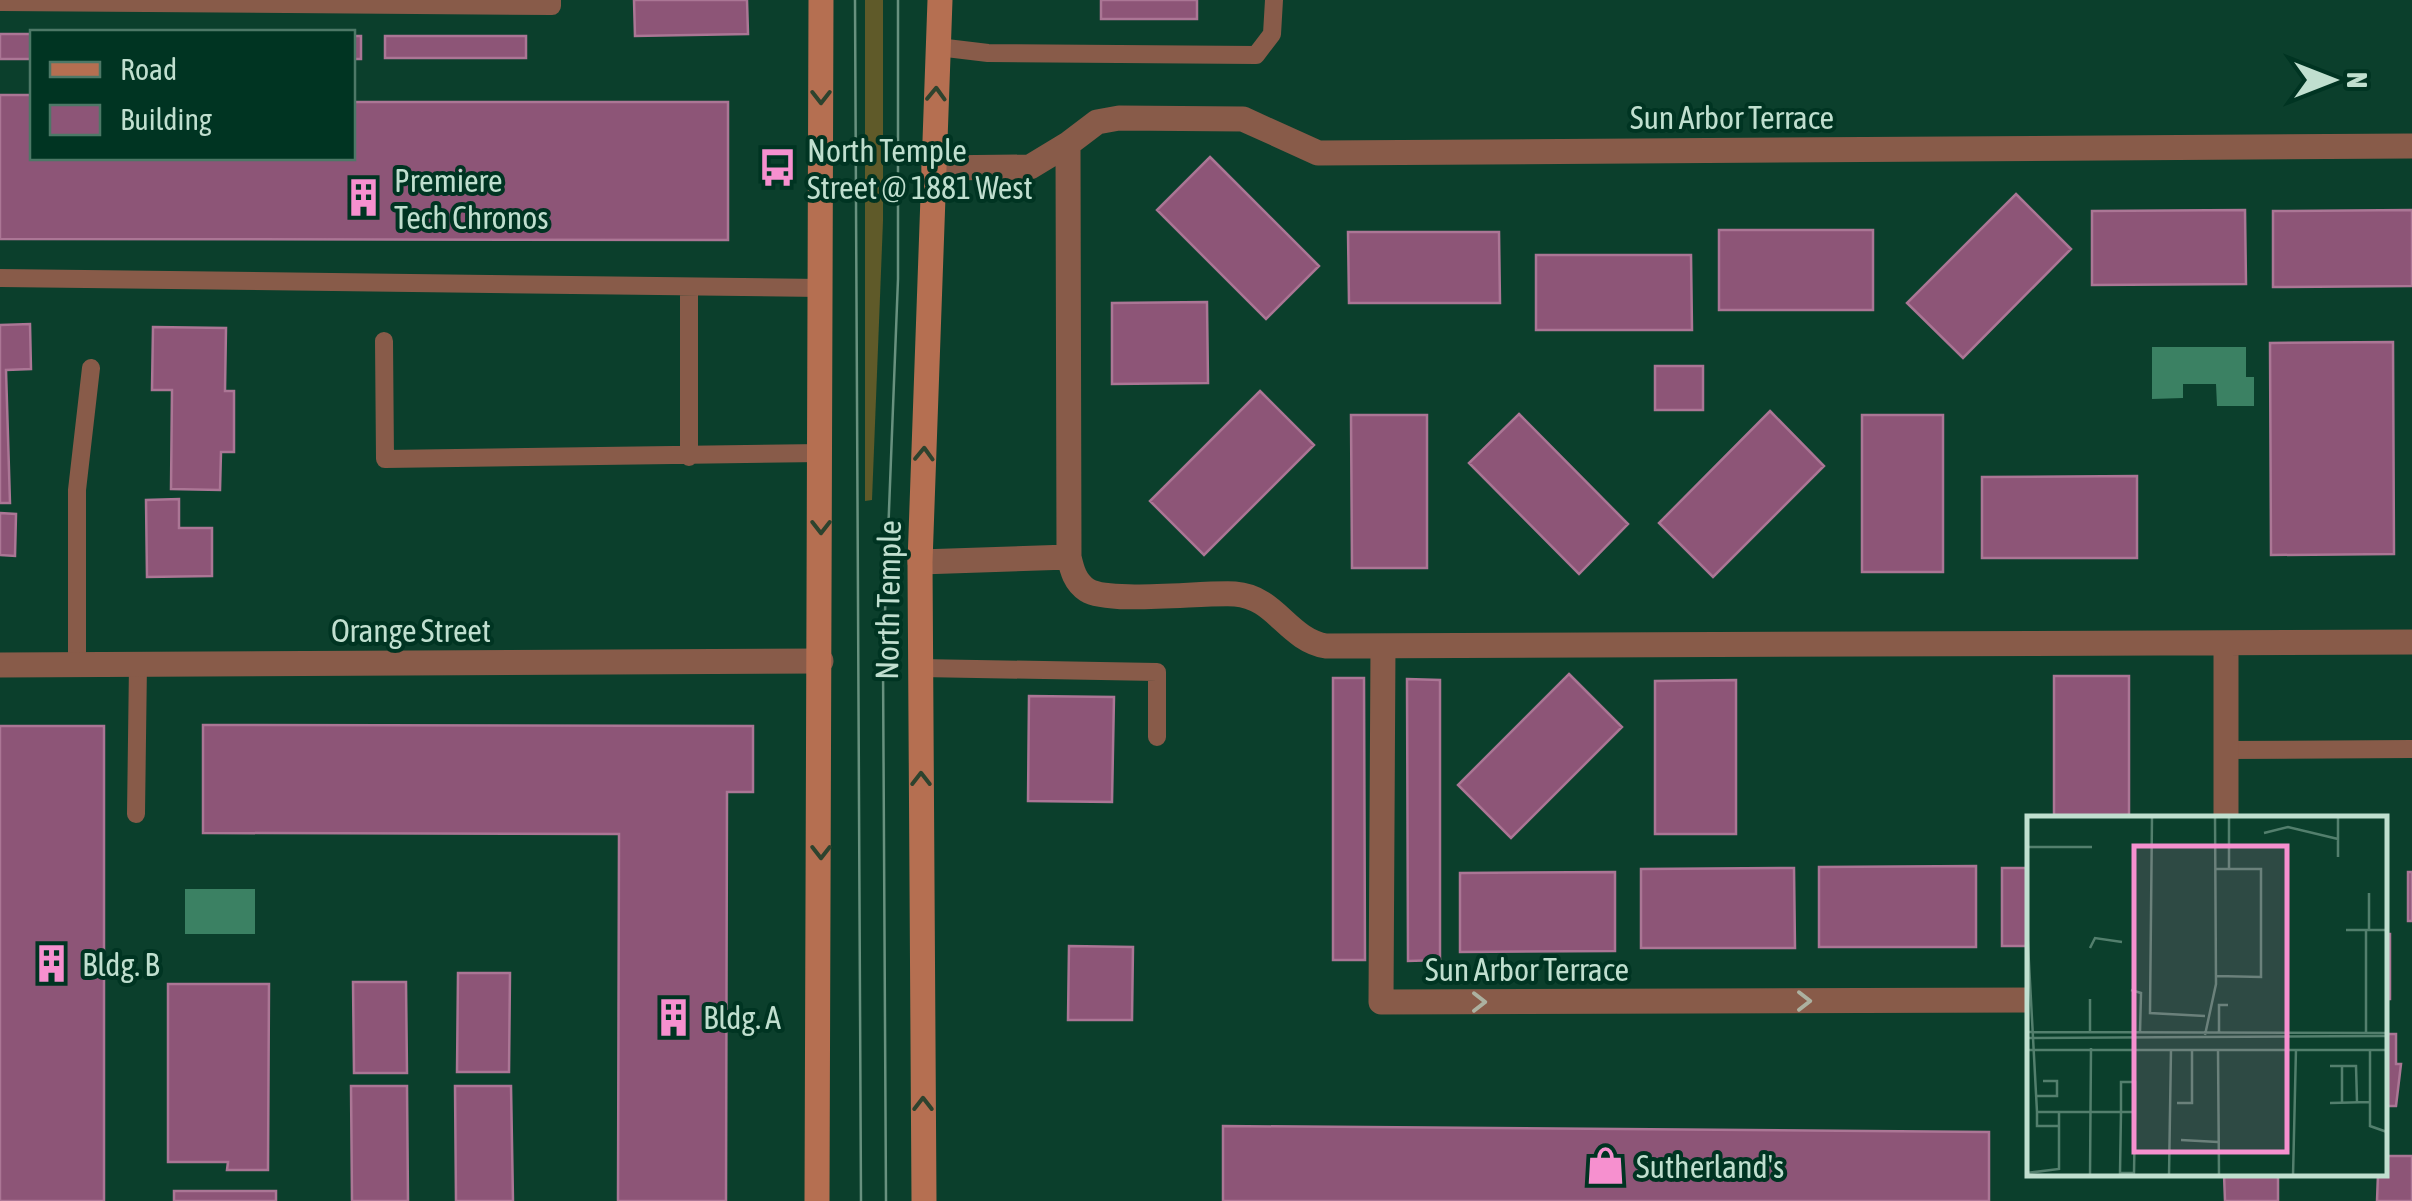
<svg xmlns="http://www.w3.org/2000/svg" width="2412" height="1201" font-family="'Asap Condensed',sans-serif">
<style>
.green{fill:#5f5a29}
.water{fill:#3b8163}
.building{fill:#8d5577;stroke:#ab7695;stroke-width:2.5}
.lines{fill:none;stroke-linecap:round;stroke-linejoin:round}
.lane{stroke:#885b49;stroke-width:18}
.street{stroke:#885b49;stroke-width:25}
.secondary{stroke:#b56f51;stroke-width:25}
.tram{stroke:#68917f;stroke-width:2.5}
.oneway{stroke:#2d432e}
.oneway2{stroke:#acb1a0}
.labels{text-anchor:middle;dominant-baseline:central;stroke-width:8;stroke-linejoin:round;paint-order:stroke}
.street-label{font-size:32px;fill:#c0dfcf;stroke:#003422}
.poi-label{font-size:32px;fill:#c0dfcf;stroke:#003422;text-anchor:start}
.inset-road{fill:none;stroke:#537f6d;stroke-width:2.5}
.view{fill:#f690cf;fill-opacity:0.15;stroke:#f690cf;stroke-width:5}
.inset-edge{fill:none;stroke:#c0dfcf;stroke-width:5}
</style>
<rect width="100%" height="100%" fill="#0b3f2c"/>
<!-- green -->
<path class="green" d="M865,0H883V221L872,500L865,501Z"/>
<!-- water -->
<path class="water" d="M2152,347H2246V377H2254V406H2217L2216,384H2183V398L2152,399Z
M185,889H255V934H185Z"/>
<!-- building -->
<path class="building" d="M634,0H747L748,34L635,36Z
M1101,0H1197V19H1101Z
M0,34H32V59H0Z
M352,36H361V59H352Z
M385,36H526V58H385Z
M0,95H32V158H352V102H728V240L0,239Z
M1210,157L1319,266L1266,319L1157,210Z
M2016,194L2071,249L1963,358L1907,303Z
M2245,210L2246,284L2092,285V211Z
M2412,210V286L2273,287V211Z
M1719,230H1873V310H1719Z
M1348,232H1499L1500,303H1349Z
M1536,255H1691L1692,330H1536Z
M1207,302L1208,383L1112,384V303Z
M30,324L31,369L6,370L10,503H0V325Z
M153,327L226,328L225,391H234V452H221L220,490L171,489L172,390H152Z
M2393,342L2394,554L2271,555L2270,343Z
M1655,366H1703V410H1655Z
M1260,391L1314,445L1204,555L1150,501Z
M1770,411L1824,466L1713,577L1659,523Z
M1519,414L1628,524L1579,574L1469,463Z
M1351,415H1427V568H1352Z
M1862,415H1943V572H1862Z
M2137,476V558H1982V477Z
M179,499V528H212V576L147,577L146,500Z
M0,513L16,514L15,556L0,555Z
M1569,674L1622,727L1511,838L1458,785Z
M2054,676H2129V818H2054Z
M1333,678H1364L1365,960H1333Z
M1407,679L1440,680V960L1408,961Z
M1736,680V834H1655V681Z
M1029,696L1114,697L1112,802L1028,801Z
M203,725L753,726V792H727L726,1201H618L619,834L203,833Z
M0,726H104V1201H0Z
M1976,866V947H1819V867Z
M1794,868L1795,948H1641V869Z
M2002,868H2030V946H2002Z
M1615,872V951L1460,952V873Z
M2408,872H2412V921H2408Z
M2384,934H2390V999H2384Z
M1069,946L1133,947L1132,1020H1068Z
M458,973H510L509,1072H457Z
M353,982H406L407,1073H354Z
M168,984H269L268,1170H227L228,1162H168Z
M2384,1034H2396V1064H2401L2396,1106H2384Z
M351,1086H407L408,1201H352Z
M455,1086H511L513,1201H456Z
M1223,1126L1989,1132V1201H1223Z
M2384,1156H2412V1201H2377L2378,1174H2384Z
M2224,1174H2278V1201H2225Z
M174,1191H276V1201H174Z"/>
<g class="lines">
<!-- lane -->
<path class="lane" d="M0,2L552,6V0
M938,47L988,53L1256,55L1272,34L1274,0
M0,278L821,288
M689,287V457
M384,341L385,459L821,453
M77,664V490L91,368
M920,668L1157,672V737
M2225,750L2412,749
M136,814L138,664"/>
<!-- street -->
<path class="street" d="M934,168L1030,167L1068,144
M1069,557L1068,144L1097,122L1119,118L1243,119L1318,153L2412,146
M920,562L1069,557C1072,570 1075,582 1087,590C1109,604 1203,592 1235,594C1276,597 1287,639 1326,646L2412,642
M1383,646L1381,1002L2030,1000
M0,665L821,661
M2226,818V643"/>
<!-- secondary -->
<path class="secondary" d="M817,1201L821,0
M924,1201L920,562L940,0"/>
<!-- tram -->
<path class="tram" d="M855,0L861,1201
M886,1201L883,664L898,279V0"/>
</g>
<!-- one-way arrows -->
<defs><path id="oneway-chevron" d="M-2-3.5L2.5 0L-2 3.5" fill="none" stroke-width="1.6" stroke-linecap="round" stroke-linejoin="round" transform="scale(2.5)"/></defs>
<g class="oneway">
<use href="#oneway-chevron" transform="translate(936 94) rotate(-88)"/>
<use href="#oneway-chevron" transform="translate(821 97) rotate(90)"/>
<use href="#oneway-chevron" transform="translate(924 454) rotate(-88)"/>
<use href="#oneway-chevron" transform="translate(821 527) rotate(90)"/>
<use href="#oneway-chevron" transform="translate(921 779) rotate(-90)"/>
<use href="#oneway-chevron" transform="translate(821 852) rotate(90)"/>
<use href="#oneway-chevron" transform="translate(923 1104) rotate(-90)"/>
</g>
<g class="oneway2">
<use href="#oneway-chevron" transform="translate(1804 1001)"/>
<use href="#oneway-chevron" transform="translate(1479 1002)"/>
</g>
<!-- icons -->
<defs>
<symbol id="bus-bare" viewBox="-9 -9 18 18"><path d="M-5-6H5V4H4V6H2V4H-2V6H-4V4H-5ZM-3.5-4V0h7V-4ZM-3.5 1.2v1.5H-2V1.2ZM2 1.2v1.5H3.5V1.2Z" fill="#f690cf" stroke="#003422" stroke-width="2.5" paint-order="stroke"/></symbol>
<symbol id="building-bare" viewBox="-9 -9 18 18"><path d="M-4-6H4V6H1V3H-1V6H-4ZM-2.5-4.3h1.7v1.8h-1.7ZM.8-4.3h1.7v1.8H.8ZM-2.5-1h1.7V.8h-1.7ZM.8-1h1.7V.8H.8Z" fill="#f690cf" stroke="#003422" stroke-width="2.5" paint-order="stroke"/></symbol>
<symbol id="shop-bare" viewBox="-9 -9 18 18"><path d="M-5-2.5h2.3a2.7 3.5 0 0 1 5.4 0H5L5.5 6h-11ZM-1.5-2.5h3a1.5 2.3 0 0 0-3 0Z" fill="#f690cf" stroke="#003422" stroke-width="2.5" paint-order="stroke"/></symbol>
</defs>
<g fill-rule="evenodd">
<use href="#bus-bare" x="750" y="140" width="55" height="55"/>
<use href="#building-bare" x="336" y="170" width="55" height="55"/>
<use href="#building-bare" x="24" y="936" width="55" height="55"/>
<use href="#building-bare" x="646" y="990" width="55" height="55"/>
<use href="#shop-bare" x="1578" y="1138" width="55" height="55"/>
</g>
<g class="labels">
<!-- street labels -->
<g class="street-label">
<text x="1732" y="117">Sun Arbor Terrace</text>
<text transform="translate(888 600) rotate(-89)">North Temple</text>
<text x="411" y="630">Orange Street</text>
<text x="1527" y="969">Sun Arbor Terrace</text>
</g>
<!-- poi labels -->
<g class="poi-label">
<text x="807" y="150">North Temple<tspan x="807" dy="37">Street @ 1881 West</tspan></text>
<text x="394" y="180">Premiere<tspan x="394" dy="37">Tech Chronos</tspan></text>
<text x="82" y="964">Bldg. B</text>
<text x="703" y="1017">Bldg. A</text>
<text x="1636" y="1166">Sutherland's</text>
</g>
</g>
<!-- overview -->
<g transform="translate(2027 816)">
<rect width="360" height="360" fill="#0b3f2c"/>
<path class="inset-road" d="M125,0L123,197L178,200M202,0V54M237,17L261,11L311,23M0,31H65M311,41V0M189,53H234V161L189,160M0,110L10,296H32V353L0,357M319,114H360M342,114V77M63,132L68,122L95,126M104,174L114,177L113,217M63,183V216M0,216L360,217M339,217V114M192,218V189H201M178,219L189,168L188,0M0,222L360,220M191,233L192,360M0,234H360M343,234V310L360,316M303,250H329L330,286M315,250V287M10,280H30V265H16M150,287H165V233M303,287L343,286M10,296V310H32M32,296H108L107,357H93L94,296V266H108V296M154,324L191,326M63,360L64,232M142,360L144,233M266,360L269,233"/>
<path class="view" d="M107,30H260V336H107Z"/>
<rect width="360" height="360" class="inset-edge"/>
</g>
<!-- legend -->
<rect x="30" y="30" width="325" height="130" fill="#003422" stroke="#4d7867" stroke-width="2.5"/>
<rect x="50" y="62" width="50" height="15" fill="#b56f51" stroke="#4d7867" stroke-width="2.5"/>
<text x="120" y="80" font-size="30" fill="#c0dfcf">Road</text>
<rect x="50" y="105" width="50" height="30" fill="#8d5577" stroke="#4d7867" stroke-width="2.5"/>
<text x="120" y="130" font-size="30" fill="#c0dfcf">Building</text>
<!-- north arrow -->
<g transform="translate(2332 80) rotate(90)" stroke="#003422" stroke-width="8" paint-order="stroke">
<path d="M0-8L18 38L0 25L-18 38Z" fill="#c0dfcf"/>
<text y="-15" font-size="28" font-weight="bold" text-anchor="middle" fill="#c0dfcf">N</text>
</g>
</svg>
